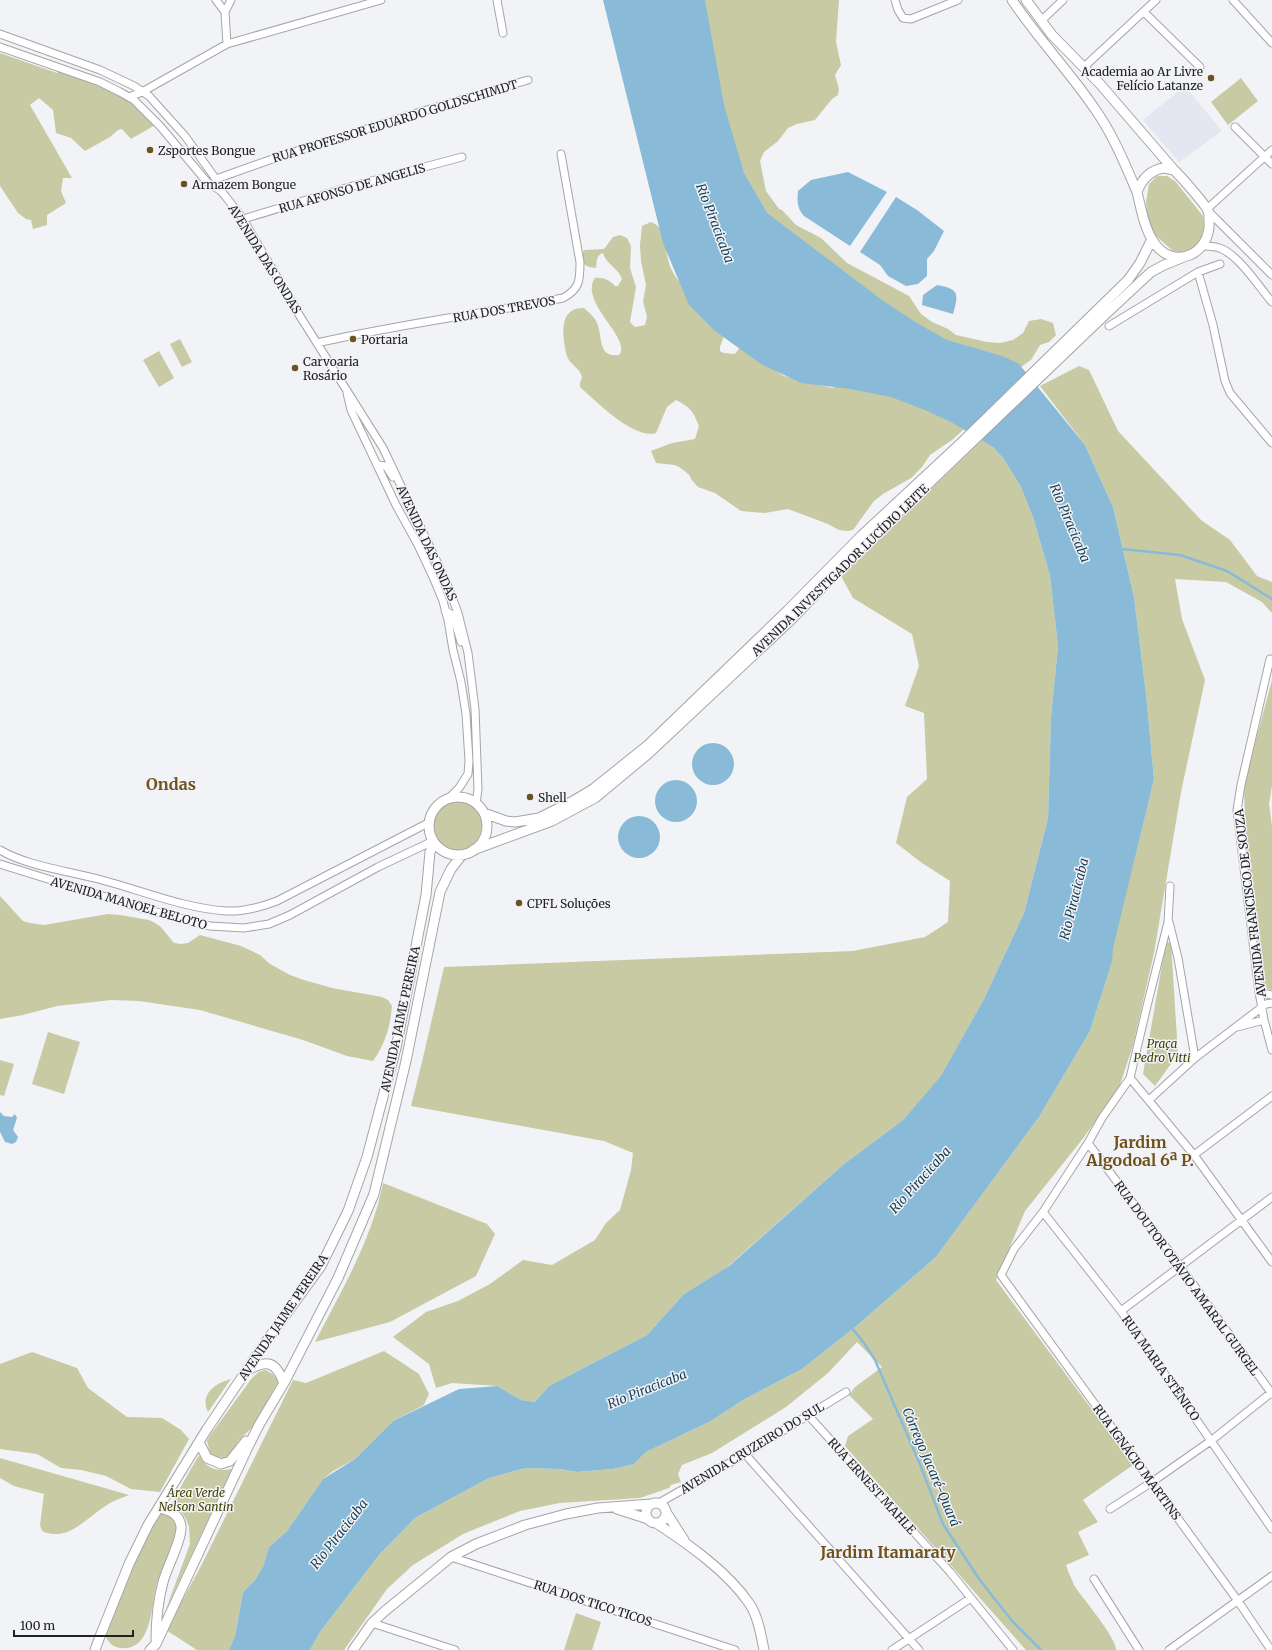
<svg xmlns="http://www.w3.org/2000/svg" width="1272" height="1650" font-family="Merriweather,serif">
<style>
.built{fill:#e4e7f2}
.green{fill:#c7caa3}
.water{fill:#89bbd9}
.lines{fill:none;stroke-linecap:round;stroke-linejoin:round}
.stream{stroke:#89bbd9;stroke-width:2.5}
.street-casing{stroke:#a4a5a8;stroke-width:9}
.secondary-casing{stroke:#a4a5a8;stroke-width:11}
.street{stroke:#fff;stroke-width:7}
.secondary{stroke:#fff;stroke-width:9}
.poi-dot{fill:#6c5123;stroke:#f2f3f7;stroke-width:1.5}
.labels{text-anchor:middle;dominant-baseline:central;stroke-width:3;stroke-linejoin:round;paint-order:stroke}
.poi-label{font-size:12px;fill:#222224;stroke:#f2f3f7;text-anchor:start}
.street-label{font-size:12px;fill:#222224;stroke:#f2f3f7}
.park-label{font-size:12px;font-style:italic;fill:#414305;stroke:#f2f3f7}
.water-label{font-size:13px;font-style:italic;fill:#153e54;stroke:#f2f3f7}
.district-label{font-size:16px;font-weight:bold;fill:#6e511b;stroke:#f2f3f7}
</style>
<rect width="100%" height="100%" fill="#f2f3f7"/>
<!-- built -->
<path class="built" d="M1185,86L1222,131L1179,162L1143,120Z"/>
<!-- green -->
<path class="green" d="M697,0H839L836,42L841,65L835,75L839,89L838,95L832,99L815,120L797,124L788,128L778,141L764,152L760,161L766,191L779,209L782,210L796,225L821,238L847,263L909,296L921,314L932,322L948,329L956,335L987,342L1000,343L1013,340L1023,333L1029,321L1041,319L1053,323L1056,335L1049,342L1040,345L1031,360L1021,367L943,353L736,195Z
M0,53L57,73L60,70L115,93L132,103L155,125L131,139L122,129L118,130L110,137L85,151L71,138L56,133L53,110L39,98L30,105L72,178H63L61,191L66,203L47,215V225L33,229L31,220L26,219L18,213L0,186Z
M1241,78L1258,101L1228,125L1211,102Z
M1157,176H1167L1175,181L1203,216L1204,228L1201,238L1193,248L1184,253L1173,251L1156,236L1148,219L1146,202L1149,184Z
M651,222C669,229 664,251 670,266C677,285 710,316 725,333L720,347V351L724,353L735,354L740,347L784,376L832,388L838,386L901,393L964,429L952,440L930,455L922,467L911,478L883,494L874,501L853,530L848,531L839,530L828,524L788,509L765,513L741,511L715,493L698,487L691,479L690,476L686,472L679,467L675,465L656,463L651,451L672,443L695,439L699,426C693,411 690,407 676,400L667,407L656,433C634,440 596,401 580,387V383L582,377C580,369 573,366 569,360C566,356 565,347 564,342C562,327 563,307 584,308C589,313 594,316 597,323C603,336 597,358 619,355C633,339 578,302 595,278C603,277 610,280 615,286H618L622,279C619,269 606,264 603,253C596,255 597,262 596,268C587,267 584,266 581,257L584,250L604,249L613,237L620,235L627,238L631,246L630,268L636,287L630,322L635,327L645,325L647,317L643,301L646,285L641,261L640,245L642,226Z
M180,339L192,362L182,367L170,344Z
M159,351L174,378L159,387L143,360Z
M1079,366L1089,370L1118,431L1201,520L1230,540L1257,576L1272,582V613L1262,602L1226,582L1175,579L1182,619L1205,680L1181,792L1154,953L1133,1045L1118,1091L1081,1141L1025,1211L996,1280L1133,1465L1083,1500L1098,1522L1078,1532L1089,1555L1066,1565C1068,1571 1071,1578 1074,1585C1082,1598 1117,1638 1116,1650H1026L845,1446L848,1436L873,1419L849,1395L855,1387L882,1367L857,1342L828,1373L786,1407L712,1453L682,1465L678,1474L681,1482L671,1485L669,1488L640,1498L560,1503L520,1511L463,1534L413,1565L387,1589L344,1650H310L320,1632L379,1555L415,1518L489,1478L526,1468L559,1469L577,1472L613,1469L634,1464L646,1452L711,1421L743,1400L802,1369L854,1328L936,1257L1039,1117L1090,1031L1112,962V948L1154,779L1146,694L1134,597L1113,507L1085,445L1040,386Z
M982,440L993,447L1003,458L1021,487L1034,520L1050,576L1058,646L1051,717L1048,818L1024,913L984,999L941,1077L903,1120L844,1164L726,1268L684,1294L647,1335L549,1386L535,1402L521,1400L497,1386L452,1383L436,1388L429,1364L393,1337L426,1312L458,1301L490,1284L523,1260L552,1265L595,1240L606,1223L620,1210L631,1170L633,1153L604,1141L411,1106L422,1062L444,967L853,951L925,937L948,922L950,881L922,863L896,843L907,797L927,779L924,713L905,706L919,666L912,634L853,598L841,576Z
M1272,680V786L1269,804L1272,826V990L1268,989L1261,984L1245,831L1244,784Z
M434 826a24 24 0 1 1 48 0a24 24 0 1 1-48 0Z
M0,896L23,921L30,923L44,925L108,914L120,915L149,920L155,923L161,927L174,943L181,944L188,943L200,935L241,946L260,955L270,964L290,975L304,980L332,988L382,997L388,1000L392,1006C390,1028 385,1044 373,1061L347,1056L303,1040L200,1010L139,1001L111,1000L85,1003L57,1006L23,1015L0,1019Z
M1166,942L1171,943L1178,1054L1155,1086L1143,1074Z
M48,1032L80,1042L64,1094L32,1084Z
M0,1060L14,1064L4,1096L0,1095Z
M383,1183L487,1224L495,1234L476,1276L390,1322L315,1342C341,1291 372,1240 383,1183Z
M384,1351L419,1374L429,1394L424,1405L393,1421L355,1459L333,1471L323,1479L287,1531L269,1547L263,1567L255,1580L243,1592L235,1636L229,1650H197L166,1630L201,1566L293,1380L306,1383Z
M32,1352L77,1368L88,1388L127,1417L162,1418L181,1430L189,1439L160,1492L131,1489L106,1476L81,1470L61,1468L37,1454L0,1449V1364Z
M265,1370C272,1373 275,1375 278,1382L254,1426L239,1440L231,1454L224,1458L216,1457L210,1453L207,1441L211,1434L252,1378L259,1372Z
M231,1379L208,1412C199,1394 216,1383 231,1379Z
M199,1455C206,1469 218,1472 232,1469L166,1609L190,1544L189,1527L186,1519L178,1507L172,1502Z
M0,1458L129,1495C122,1498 114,1500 107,1505C87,1517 68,1543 42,1531L40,1525L44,1494L14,1486L0,1478Z
M165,1512C170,1516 176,1519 176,1525C178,1536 162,1568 158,1580C151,1599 154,1643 128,1648C122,1649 115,1648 111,1644C106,1640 104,1634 106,1628C110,1611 118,1595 126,1580C136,1559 146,1538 157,1517L160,1513Z
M576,1613L601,1622L592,1650H564Z"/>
<!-- water -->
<path class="water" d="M603,0H705L724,105L744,173L767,213L882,300L917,323L947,340L1002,356L1019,364L1085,445L1113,507L1134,597L1146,694L1154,779L1113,948L1112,962L1090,1031L1039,1117L936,1257L854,1328L802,1369L743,1400L711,1421L646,1452L634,1464L613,1469L577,1472L559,1469L526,1468L489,1478L415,1518L379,1555L320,1632L310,1650H229L235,1636L243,1592L255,1580L263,1567L269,1547L287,1531L323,1479L355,1459L393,1421L459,1389L497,1386L521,1400L535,1402L549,1386L647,1335L684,1294L729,1266L844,1164L903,1120L941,1076L984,999L1024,913L1048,818L1051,717L1058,646L1050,576L1034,520L1021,487L1003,458L993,447L951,422L925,410L891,397L850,389L801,383L761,364L715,331L689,305L663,243Z
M848,172L887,192L850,246L804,216C797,208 797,201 798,191L811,180Z
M896,197L917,210L944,231L934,251L927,259V276L918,284L906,286L888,276L880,265L860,252Z
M937,285C959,289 959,293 953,314L922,305L923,295Z
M692 764a21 21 0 1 1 42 0a21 21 0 1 1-42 0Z
M655 801a21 21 0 1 1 42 0a21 21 0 1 1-42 0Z
M618 837a21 21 0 1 1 42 0a21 21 0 1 1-42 0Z
M0,1112L4,1116L12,1117L15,1114L17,1118L13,1130L18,1137L16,1142L12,1144L5,1142L0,1132Z"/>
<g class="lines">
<!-- stream -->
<path class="stream" d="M1122,549L1180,555L1227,571L1272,599
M852,1328L864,1343L875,1360L919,1462L943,1524L979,1579L1013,1622L1041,1650"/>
<defs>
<path id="street" d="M216,0L225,12
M497,0L503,33
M895,0L898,10L903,18L911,19L958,0
M1233,0L1272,43
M1144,12L1200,67
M1041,21L1063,0
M0,34L100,70L134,86L149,96L185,136L218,182
M227,44L225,12L231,0
M0,47L100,82L120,92L134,100L160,126L207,182L221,191L226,197L243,219L298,313L383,448L446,581L458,613L468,653L475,709L478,789L476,804
M1084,67L1156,0
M129,97L142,92L227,44L381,0
M1235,127L1272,164
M216,179L278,157L420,112L528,80
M1207,209L1272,150
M1208,211L1272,275
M243,219L353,186L462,157
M1203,246C1209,246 1216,246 1222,249C1241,258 1258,286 1272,302
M1198,272L1213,325L1225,381L1230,393L1272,443
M1109,326L1198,272L1220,264
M317,343C398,324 481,314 563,298C580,289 580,280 580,262L561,154
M347,393L351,410L396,505L418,545L433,577L443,601L448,620L453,650L461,682L466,714L469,761L468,774L459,788L448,799
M377,465L386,466L393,477
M445,611L453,615L461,642
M1270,659L1241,785L1237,810L1259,992L1264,1020L1272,1050
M0,850C29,867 70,871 102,880C143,891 184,908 226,911C244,912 261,907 277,901L428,823
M0,864L141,908L210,926L244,928L269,924L290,915L378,867L433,841
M1170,886L1168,922L1147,1006L1130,1078L1102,1118L1088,1143L1043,1212L1014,1249L1001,1275L1238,1601L1271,1650
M1169,922L1178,958L1195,1058
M1259,992L1272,995
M1237,1027L1264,1020
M1130,1078L1194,1155L1272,1262
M1149,1100L1195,1058L1266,1004L1272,1003
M1088,1143L1180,1266L1272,1394
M1194,1155L1272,1096
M1043,1212L1121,1311L1272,1529
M1121,1311L1272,1197
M808,1415L950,1572L1013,1650
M745,1454L919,1650
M659,1503L745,1454L846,1392
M1110,1509L1152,1482L1212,1440L1272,1392
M451,1557L735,1650
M1094,1579L1139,1650
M372,1623L455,1650
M892,1650L971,1598
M1169,1650L1272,1576"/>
<path id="secondary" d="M1012,0C1038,39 1071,73 1097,112C1114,137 1125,164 1137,192
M1026,0L1052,35L1100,84L1174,170
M1164,168L1174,170L1177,173C1182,178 1206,205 1208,211C1209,213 1209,218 1209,220C1212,255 1172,272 1153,241C1144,227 1141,208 1137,192C1142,179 1150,170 1164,168Z
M429 826a29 29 0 1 1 58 0a29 29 0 1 1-58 0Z
M484,813L506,821L515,822L539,818L573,801L593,789L648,745L787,611L861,536L962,442L1128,280L1140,263L1152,239
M473,850L552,821L595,798L648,754L791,620L863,545L921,491L1109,311L1151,272L1164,265L1184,257
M248,1370C268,1359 276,1362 284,1383
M199,1442L207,1458L221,1464L230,1461L246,1441
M646 1513a10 10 0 1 1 20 0a10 10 0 1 1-20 0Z
M617,1509L648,1519
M666,1512L684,1540
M656,1523C688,1544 727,1571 749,1603C758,1616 761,1635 764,1650
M156,1640C156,1620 158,1601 163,1582C167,1567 182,1540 181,1526C179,1514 170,1510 159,1508
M95,1650L99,1639L129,1564L148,1525L207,1429L263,1346L321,1266L348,1211L367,1157L396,1048L426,895L430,852L434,843
M150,1650L156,1644L247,1449L259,1425L284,1383L338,1278L374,1194L406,1061L440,892L451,869L462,855
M353,1650L372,1623L385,1611L451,1557L476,1544L525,1525L566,1514L598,1508L651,1504"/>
</defs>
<!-- street casing -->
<use href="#street" class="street-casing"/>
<!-- secondary casing -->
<use href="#secondary" class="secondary-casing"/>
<!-- street -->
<use href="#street" class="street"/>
<!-- secondary -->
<use href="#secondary" class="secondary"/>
</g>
<!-- markers -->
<g class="poi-dot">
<circle cx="1211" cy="78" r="4"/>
<circle cx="150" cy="150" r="4"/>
<circle cx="184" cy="184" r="4"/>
<circle cx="353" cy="339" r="4"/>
<circle cx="295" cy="368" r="4"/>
<circle cx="530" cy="797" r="4"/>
<circle cx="519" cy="903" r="4"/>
</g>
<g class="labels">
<!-- poi labels -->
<g class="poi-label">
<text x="1203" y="71" text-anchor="end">Academia ao Ar Livre<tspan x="1203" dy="14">Felício Latanze</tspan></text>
<text x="158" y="150">Zsportes Bongue</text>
<text x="192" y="184">Armazem Bongue</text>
<text x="361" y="339">Portaria</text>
<text x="303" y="361">Carvoaria<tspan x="303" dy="14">Rosário</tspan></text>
<text x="538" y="797">Shell</text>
<text x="527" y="903">CPFL Soluções</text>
</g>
<!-- street labels -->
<g class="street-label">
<text transform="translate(395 121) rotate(-17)">RUA PROFESSOR EDUARDO GOLDSCHIMDT</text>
<text transform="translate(352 188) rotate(-16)">RUA AFONSO DE ANGELIS</text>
<text transform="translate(265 259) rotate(58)">AVENIDA DAS ONDAS</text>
<text transform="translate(504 309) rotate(-10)">RUA DOS TREVOS</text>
<text transform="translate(427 543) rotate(65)">AVENIDA DAS ONDAS</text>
<text transform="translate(840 570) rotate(-44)">AVENIDA INVESTIGADOR LUCÍDIO LEITE</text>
<text transform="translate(129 903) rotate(16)">AVENIDA MANOEL BELOTO</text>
<text transform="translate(1250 903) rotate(-97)">AVENIDA FRANCISCO DE SOUZA</text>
<text transform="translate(400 1019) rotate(-78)">AVENIDA JAIME PEREIRA</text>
<text transform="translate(1187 1278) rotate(54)">RUA DOUTOR OTÁVIO AMARAL GURGEL</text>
<text transform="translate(283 1317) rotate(-56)">AVENIDA JAIME PEREIRA</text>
<text transform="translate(1161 1368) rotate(55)">RUA MARIA STÊNICO</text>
<text transform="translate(752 1448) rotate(-31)">AVENIDA CRUZEIRO DO SUL</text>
<text transform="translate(1137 1462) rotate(54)">RUA IGNÁCIO MARTINS</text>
<text transform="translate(872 1486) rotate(48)">RUA ERNEST MAHLE</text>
<text transform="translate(593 1603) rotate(18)">RUA DOS TICO TICOS</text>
</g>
<!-- park labels -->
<g class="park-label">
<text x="1162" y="1043">Praça<tspan x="1162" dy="14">Pedro Vitti</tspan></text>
<text x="196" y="1492">Área Verde<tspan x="196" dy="14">Nelson Santin</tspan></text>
</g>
<!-- water labels -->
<g class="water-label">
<text transform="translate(715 223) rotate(69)">Rio Piracicaba</text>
<text transform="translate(1070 523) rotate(67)">Rio Piracicaba</text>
<text transform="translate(1074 899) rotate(-76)">Rio Piracicaba</text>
<text transform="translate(920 1180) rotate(-48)">Rio Piracicaba</text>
<text transform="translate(647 1389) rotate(-22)">Rio Piracicaba</text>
<text transform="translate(931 1467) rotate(67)">Córrego Jacaré-Quará</text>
<text transform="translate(339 1534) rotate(-52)">Rio Piracicaba</text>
</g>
<!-- district labels -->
<g class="district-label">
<text x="171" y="784">Ondas</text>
<text x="1140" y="1142">Jardim<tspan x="1140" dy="18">Algodoal 6ª P.</tspan></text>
<text x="888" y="1552">Jardim Itamaraty</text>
</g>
</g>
<!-- scale -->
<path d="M14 1630v6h119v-6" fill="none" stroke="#222224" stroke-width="2"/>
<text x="20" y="1630" font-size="12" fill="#222224" stroke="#f2f3f7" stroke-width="3" paint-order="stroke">100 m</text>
</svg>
